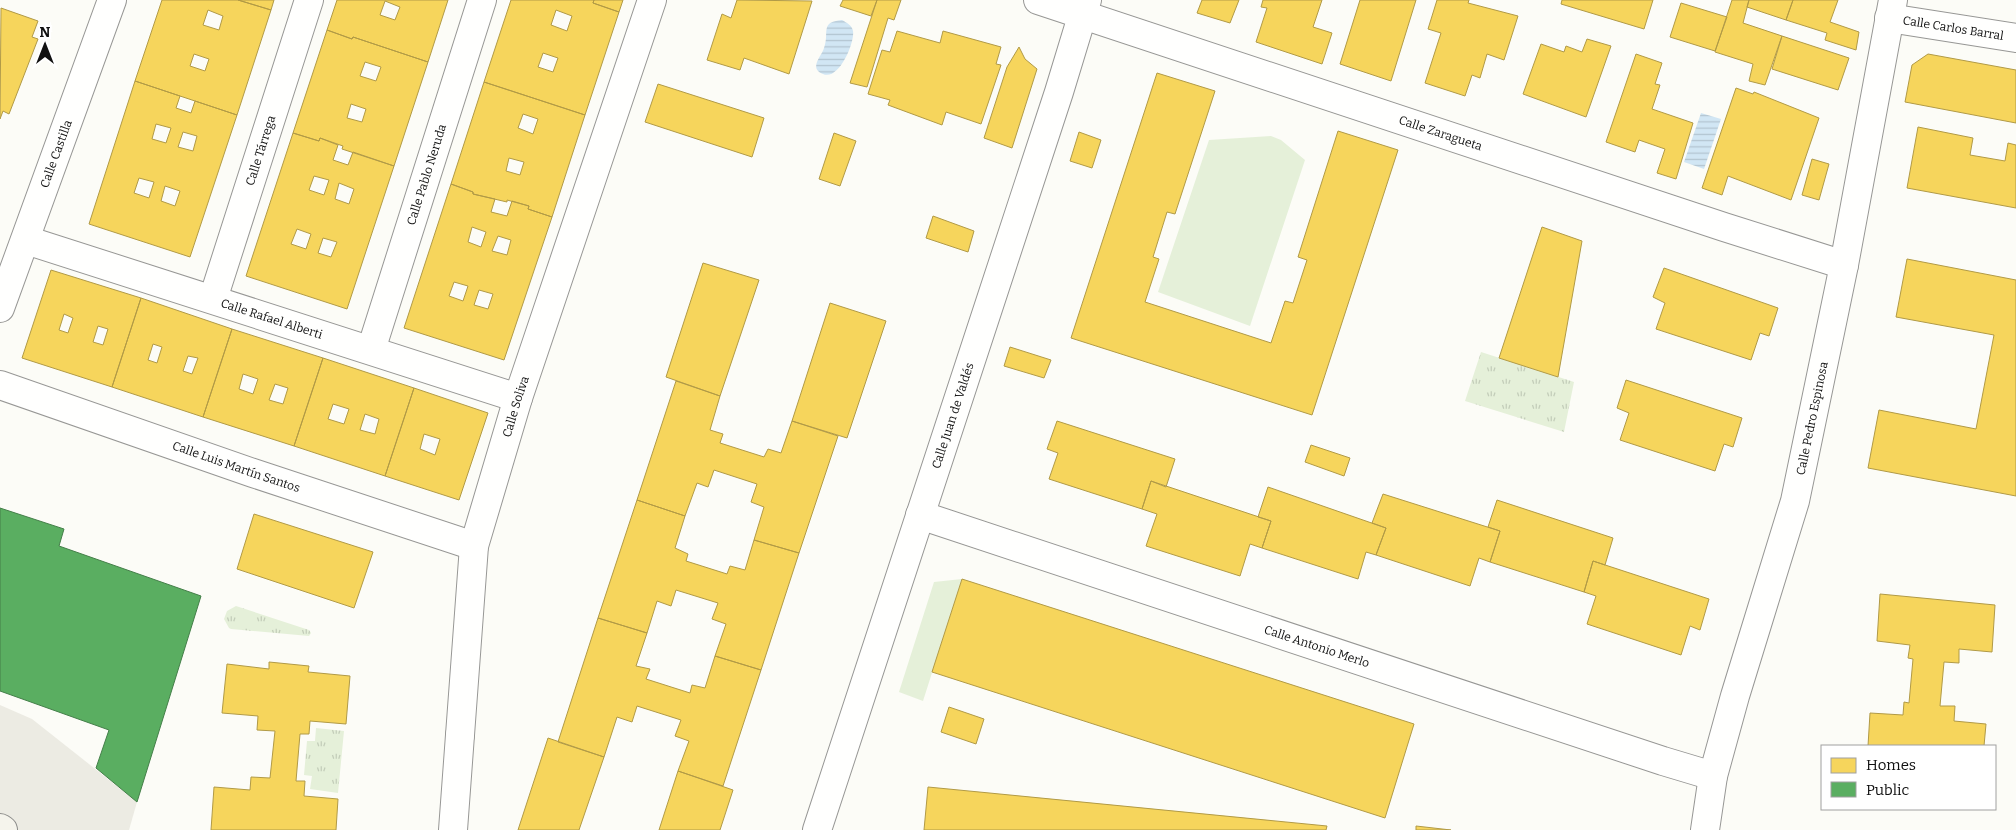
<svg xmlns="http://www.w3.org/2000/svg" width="2016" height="830" font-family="Bitter,serif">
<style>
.grass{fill:url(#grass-tufts)}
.park{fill:#e5f0d9}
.plaza{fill:#ecebe3}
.water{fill:url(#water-rules)}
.homes{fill:#f6d55c;stroke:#b19a46;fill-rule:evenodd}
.public{fill:#5aae61;stroke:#447f49}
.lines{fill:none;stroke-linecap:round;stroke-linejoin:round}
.pedestrian-casing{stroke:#979795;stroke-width:30}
.minor-casing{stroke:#979795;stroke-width:30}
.tertiary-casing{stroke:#979795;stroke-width:30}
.secondary-casing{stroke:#8d8d8b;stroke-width:30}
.pedestrian{stroke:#fffffe;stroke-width:28}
.minor{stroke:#fffffe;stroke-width:28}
.tertiary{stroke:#fffffe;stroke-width:28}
.secondary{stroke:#f5f4ec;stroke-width:28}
.labels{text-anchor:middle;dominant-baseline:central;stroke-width:5;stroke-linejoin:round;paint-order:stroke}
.street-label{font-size:12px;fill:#111;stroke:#fff}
</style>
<defs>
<pattern id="grass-tufts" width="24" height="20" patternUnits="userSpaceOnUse" patternTransform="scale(1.25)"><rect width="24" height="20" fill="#e5f0d9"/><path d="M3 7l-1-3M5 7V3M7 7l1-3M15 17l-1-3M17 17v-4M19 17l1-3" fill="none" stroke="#c3cdb9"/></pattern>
<pattern id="water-rules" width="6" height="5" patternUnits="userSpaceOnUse" patternTransform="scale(1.25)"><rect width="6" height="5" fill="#d1e6f4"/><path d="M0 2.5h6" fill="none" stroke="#b2c4d0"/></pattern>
</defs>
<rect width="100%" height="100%" fill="#fcfcf7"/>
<!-- grass -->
<path class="grass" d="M1481,352L1574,382L1564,432L1465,401Z
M236,606L309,630L311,633L309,636L231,629L229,628L224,619L227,611Z
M316,728L344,731L338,793L310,789L312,776L304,775L307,741H315Z"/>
<!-- park -->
<path class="park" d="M1271,136L1281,140L1305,160L1250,326L1158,292L1209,140Z
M962,579L923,701L899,692L934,582Z"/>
<!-- plaza -->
<path class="plaza" d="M0,705L32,719L137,802L129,830H0Z"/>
<!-- water -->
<path class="water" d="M842,20C847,23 852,25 853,31C855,42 839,81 823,74C808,68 822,56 824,48C830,33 819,22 842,20Z
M1701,113L1721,119L1704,169L1684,162Z"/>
<!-- homes -->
<path class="homes" d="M162,0H238L271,10L237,115L135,81ZM208,10L223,16L219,30L203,25ZM194,54L209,59L205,71L190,66Z
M238,0H274L271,10Z
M337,0H448L428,62L353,37L352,39L327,30ZM385,1L400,7L395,20L380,15Z
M511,0H594L593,3L619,12L585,115L484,82ZM556,10L572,16L567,31L551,25ZM543,53L558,58L553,72L538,67Z
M594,0H623L619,12L593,3Z
M737,0L812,1L789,74L744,58L740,70L707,60L722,14L731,18Z
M843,0H877L871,16L840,6Z
M877,0H901L894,20L888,18L867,87L850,83Z
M1202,0H1239L1230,23L1197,13Z
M1263,0H1322L1313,27L1332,33L1322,64L1256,42L1267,8L1261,7Z
M1360,0H1416L1391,81L1340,64Z
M1437,0H1469L1468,3L1518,16L1504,60L1487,54L1480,78L1472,75L1465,96L1425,83L1441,33L1428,29Z
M1562,0H1653L1644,29L1561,4Z
M1732,0H1749L1743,23L1782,36L1765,85L1749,81L1753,64L1715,52Z
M1749,0H1793L1786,20L1747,7Z
M1793,0H1838L1830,22L1859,32L1856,50L1825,40L1827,33L1786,20Z
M1681,3L1727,17L1715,51L1670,37Z
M1,8L38,21L32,37L38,39L9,114L3,111L0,119Z
M327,30L352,39L353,37L428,62L394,166L342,149L343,146L320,138L319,141L293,133ZM365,62L381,67L376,81L360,76ZM351,104L366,109L362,122L347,118Z
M897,31L940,43L943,31L1001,47L996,64L1001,65L981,124L946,112L942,125L888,105L890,100L868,94L882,50L890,52Z
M1782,36L1849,58L1838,90L1772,69Z
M1587,39L1611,46L1586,117L1523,94L1541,44L1564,52L1566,46L1582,52Z
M1019,47L1025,59L1037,69L1012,148L984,138L1007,67Z
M1636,54L1662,63L1655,84L1660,85L1652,109L1693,123L1676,179L1657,173L1665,149L1639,140L1635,152L1606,142Z
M1928,54L2016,70V123L1905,102L1912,65Z
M1157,73L1215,91L1175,214L1167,212L1153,257L1159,259L1145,302L1271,343L1285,301L1293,303L1307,260L1298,257L1338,131L1398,150L1312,415L1071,338Z
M135,81L180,96L176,108L191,113L195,101L237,115L190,257L89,224ZM156,124L171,128L166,143L152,139ZM183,132L197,136L193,151L178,147ZM139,178L154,182L149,198L134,193ZM165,186L180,191L175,206L161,201Z
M484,82L585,115L552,217L528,209L529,206L507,200V202L473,194V192L451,184ZM523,114L538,119L533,134L518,128ZM509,158L524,162L520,175L506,171Z
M658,84L764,118L752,157L645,122Z
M1736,88L1753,94L1754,92L1819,118L1791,200L1728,176L1722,195L1702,188Z
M1918,127L1973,138L1970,155L2005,161L2008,143L2016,145V208L1907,188Z
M1079,132L1101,140L1092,168L1070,161Z
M293,133L319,141L320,138L338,145L333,160L348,165L353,152L394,166L347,309L246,276ZM314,176L329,180L324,195L309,190ZM339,183L354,189L349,204L335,199ZM297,229L311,234L306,249L291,244ZM323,238L337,242L331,257L318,253Z
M834,133L856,141L840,186L819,179Z
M1812,159L1829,164L1819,200L1802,195Z
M451,184L473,192V194L495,199L491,212L507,216L512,201L529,206L528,209L552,217L504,360L404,328ZM472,227L486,232L481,247L468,242ZM498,236L511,240L507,255L492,251ZM454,282L468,286L463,301L449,296ZM479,290L493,294L488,309L474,305Z
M933,216L974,231L968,252L926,238Z
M1542,227L1582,241L1558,377L1499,358Z
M1907,259L2016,280V496L1868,468L1879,410L1976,429L1994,335L1896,317Z
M703,263L759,280L720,396L666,377Z
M1664,268L1778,308L1769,336L1760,333L1751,360L1656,329L1665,303L1653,297Z
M51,270L141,298L112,387L22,358ZM64,314L73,318L68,333L59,330ZM98,326L108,329L103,345L93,342Z
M141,298L232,329L203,417L112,387ZM153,344L162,347L157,363L148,360ZM188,356L198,358L192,374L183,371Z
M830,303L886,321L847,438L792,421Z
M232,329L323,358L294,446L203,417ZM243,374L258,379L253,394L239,389ZM275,384L288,388L283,404L269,400Z
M1010,347L1051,360L1044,378L1004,366Z
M323,358L414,388L385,476L294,446ZM333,404L349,409L344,424L328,419ZM365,414L379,419L375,434L360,430Z
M1626,380L1742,418L1733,447L1724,444L1715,471L1620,440L1629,413L1617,408Z
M676,381L720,396L710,430L723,434L720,443L764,457L768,449L781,453L792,421L838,436L799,553L754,540L764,507L751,502L757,484L714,470L708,487L697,483L685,516L637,500Z
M414,388L488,413L459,500L385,476ZM424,434L440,439L435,455L420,449Z
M1057,421L1175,459L1166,487L1151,481L1142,509L1049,479L1058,453L1047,449Z
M1311,445L1350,458L1344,476L1305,462Z
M1151,481L1271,521L1262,548L1250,544L1240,576L1146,546L1157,514L1142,509Z
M1268,487L1386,528L1376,555L1366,552L1358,579L1262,548L1271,521L1258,517Z
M1383,494L1500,531L1490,562L1479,558L1470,586L1376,555L1386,528L1372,523Z
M637,500L685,516L675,548L688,554L686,561L727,574L730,566L745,570L754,540L799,553L761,670L715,656L726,624L712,619L718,603L676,590L671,606L657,601L647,633L598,618Z
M1497,500L1613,538L1605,565L1593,561L1584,592L1490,562L1500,531L1488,527Z
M254,514L373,552L354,608L237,569Z
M1593,561L1709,599L1700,630L1690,626L1681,655L1587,624L1596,596L1584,592Z
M962,579L1414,724L1385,818L932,672Z
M1880,594L1995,605L1992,652L1959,649V663L1944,662L1940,706H1955L1954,721L1986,724L1984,746H1868L1870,713L1903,715L1904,702L1909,703L1913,659L1908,658L1910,645L1877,641Z
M598,618L647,633L636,666L650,669L646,679L690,693L692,685L705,688L715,656L761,670L723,786L678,771L689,741L675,736L681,720L637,706L632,722L617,717L604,757L558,742Z
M269,662L309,666L308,672L350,676L346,724L310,721L309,734H300L296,781H305L304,796L338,799L336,830H211L214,787L250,790L251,777L270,778L275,731L257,730L258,716L222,713L227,664L269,669Z
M949,707L984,719L976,744L941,732Z
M548,738L604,757L579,830H518Z
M678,771L733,790L720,830H659Z
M928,787L1327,826L1326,830H924Z
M1416,826L1451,830H1416Z"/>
<!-- public -->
<path class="public" d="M0,508L64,529L59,546L201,596L137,802L96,768L109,730L0,691Z"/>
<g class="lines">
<defs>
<g id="pedestrian">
<path id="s1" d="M213,299L309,0"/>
<path d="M453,830L460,735"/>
</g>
<g id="minor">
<path id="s2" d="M1038,0L1724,227L1844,265"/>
<path id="s3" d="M1889,18L2016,38"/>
<path id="s4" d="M26,240L518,398"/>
<path id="s5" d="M371,350L482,0"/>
<path id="s6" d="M0,385L253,473L474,546"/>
<path id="s7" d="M920,515L1663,761L1713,776"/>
<path id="s8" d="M460,735L474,546L518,398L652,0"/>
<path id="s9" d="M817,830L1059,92L1087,0"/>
<path id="s10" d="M1705,830L1713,776L1735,696L1795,501L1844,265L1893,0"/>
</g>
<g id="tertiary">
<path id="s11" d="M0,308L112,0"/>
</g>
<path id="secondary" d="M0,828L3,830"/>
</defs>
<!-- pedestrian casing -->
<use href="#pedestrian" class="pedestrian-casing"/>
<!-- minor casing -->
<use href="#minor" class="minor-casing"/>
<!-- tertiary casing -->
<use href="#tertiary" class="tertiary-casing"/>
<!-- secondary casing -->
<use href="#secondary" class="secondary-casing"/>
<!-- pedestrian -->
<use href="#pedestrian" class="pedestrian"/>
<!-- minor -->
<use href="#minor" class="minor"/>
<!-- tertiary -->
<use href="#tertiary" class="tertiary"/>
<!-- secondary -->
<use href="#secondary" class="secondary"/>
</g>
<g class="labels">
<!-- street labels -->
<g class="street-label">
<text stroke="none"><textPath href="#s3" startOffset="65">Calle Carlos Barral</textPath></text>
<text stroke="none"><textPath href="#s2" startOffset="424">Calle Zaragueta</textPath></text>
<text stroke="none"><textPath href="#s1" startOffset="156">Calle Tárrega</textPath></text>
<text stroke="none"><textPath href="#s11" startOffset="164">Calle Castilla</textPath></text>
<text stroke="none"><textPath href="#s5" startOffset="184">Calle Pablo Neruda</textPath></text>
<text stroke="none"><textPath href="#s4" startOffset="258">Calle Rafael Alberti</textPath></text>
<text stroke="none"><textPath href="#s8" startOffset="335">Calle Soliva</textPath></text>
<text stroke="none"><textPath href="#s9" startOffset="436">Calle Juan de Valdés</textPath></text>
<text stroke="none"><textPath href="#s10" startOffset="426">Calle Pedro Espinosa</textPath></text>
<text stroke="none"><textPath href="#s6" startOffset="250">Calle Luis Martín Santos</textPath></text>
<text stroke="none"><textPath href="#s7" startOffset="418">Calle Antonio Merlo</textPath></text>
</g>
</g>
<!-- legend -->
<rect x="1821" y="745" width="175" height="65" fill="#ffffff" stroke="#a0a0a0"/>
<rect x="1831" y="758" width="25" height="15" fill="#f6d55c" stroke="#a0a0a0"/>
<text x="1866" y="770" font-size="15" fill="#111111">Homes</text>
<rect x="1831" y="782" width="25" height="15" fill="#5aae61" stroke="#a0a0a0"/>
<text x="1866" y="795" font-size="15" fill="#111111">Public</text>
<!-- north arrow -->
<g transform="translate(45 45)" stroke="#ffffff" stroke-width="4" paint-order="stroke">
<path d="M0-4L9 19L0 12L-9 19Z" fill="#111111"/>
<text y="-8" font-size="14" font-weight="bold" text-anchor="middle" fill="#111111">N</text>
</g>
</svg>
